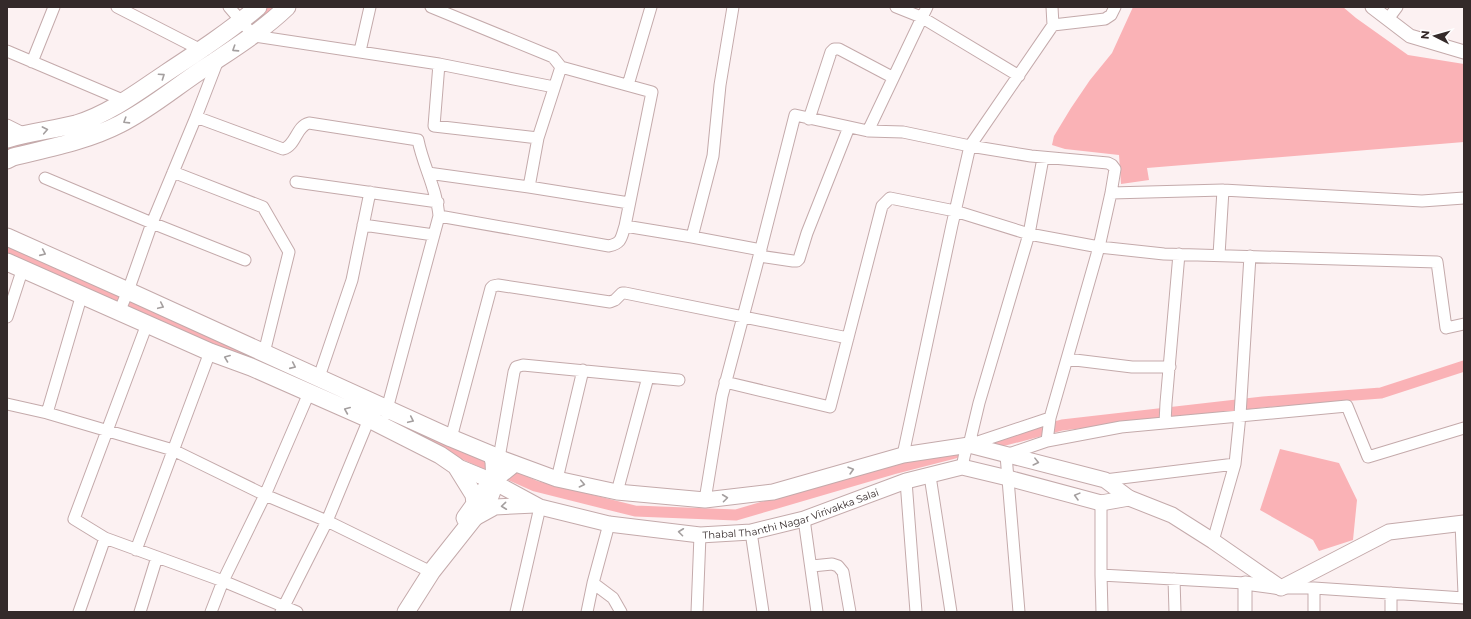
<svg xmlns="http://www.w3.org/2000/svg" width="1471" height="619" font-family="Montserrat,sans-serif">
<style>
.water{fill:#fab2b6}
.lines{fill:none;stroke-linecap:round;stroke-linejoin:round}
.canal{stroke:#fab2b6;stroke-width:11}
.minor-casing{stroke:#c4aaab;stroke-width:13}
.tertiary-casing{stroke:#c4aaab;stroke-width:15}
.secondary-casing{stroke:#c4aaab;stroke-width:17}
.primary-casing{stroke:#c4aaab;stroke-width:19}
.minor{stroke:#fff;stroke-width:11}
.tertiary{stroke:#fff;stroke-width:13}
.secondary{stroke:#fff;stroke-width:15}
.primary{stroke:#fff;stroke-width:17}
.oneway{stroke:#a49f9f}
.labels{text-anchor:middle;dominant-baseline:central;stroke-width:4;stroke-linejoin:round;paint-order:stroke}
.street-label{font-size:10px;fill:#342a2a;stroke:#fff}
</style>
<rect width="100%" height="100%" fill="#fcf1f2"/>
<!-- water -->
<path class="water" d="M1133,7H1343L1356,18L1408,55L1464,64V142L1147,168L1149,180L1121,184L1119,155L1065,149L1052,145L1054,136L1071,108L1090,80L1112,53Z
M1280,449L1339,463L1357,500L1353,540L1319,551L1313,540L1260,510Z"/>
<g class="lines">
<!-- canal -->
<path class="canal" d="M241,33L275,7
M110,121L187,70
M7,149L67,135
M7,247L259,362
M390,421L535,486L635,511L736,515L893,469L955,453
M979,447L1062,425L1263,402L1381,393L1464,366"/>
<defs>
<path id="minor" d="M117,7L201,50
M229,7L254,36L439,64L434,126L538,138
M431,7L553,57L561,67L538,138L529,187L629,203
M896,7L921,17L1019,76
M1388,19L1397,7
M1053,25L1105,19L1111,15L1115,7
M7,51L125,101
M360,51L370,7
M32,62L54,7
M439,64L554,87
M561,67L652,92L625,226L692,237L761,250
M628,85L651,7
M196,117L283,149C296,146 296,126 309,123L418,140C423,166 437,189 439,216L387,409V414
M809,119L831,52L834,49H839L892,77
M7,125L25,134
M868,131L927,7
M173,172L263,207L289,252L264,353
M428,173L529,187
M45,178L152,223L245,260
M296,182L438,202
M1111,193L1223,190L1422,201L1464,198
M439,216L609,246C622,243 621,238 625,226
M363,225L434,235
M692,237L713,156L720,85L733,7
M1219,255L1223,190
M759,256L793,261H797L799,259L807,233L849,127
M119,312L128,291L152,223L196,117L218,60
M7,317L23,268
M147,324L74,519L105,538L223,581L297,612
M1067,359L1132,367H1170
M319,377L352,280L370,192
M7,404L47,413L173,450L265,495L327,521L425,569
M47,413L82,294
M1165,423L1166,403L1179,254
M451,438L491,288L493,286L498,285L610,302L615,300L622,293H625L848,338
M1047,441L1050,418L1099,247L1164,254L1437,262L1446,328L1464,324
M969,445L1050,418
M903,455L952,225L970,146L1053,25L1052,7
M499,458L514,372L516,367L523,365L679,380
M962,467C964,460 964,450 969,445L979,403L1029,234L1043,158
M930,476L951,612
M557,479L583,370
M1105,480L1235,464
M906,481L916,612
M617,492L648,377
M705,500L722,396L756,268L795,115L868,131L903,132L970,146L1031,156L1108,163L1112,165L1115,169L1111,193L1099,247L1029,234L955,211L890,198L882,206L830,407L725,382
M1101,503V575L1245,583
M804,519L817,612
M1461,523L1464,594
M751,532L763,612
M1213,541L1235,464L1240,415L1250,256
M136,550L210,352
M812,566L832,564L838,566L843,572L850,612
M1101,575L1102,612
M1174,579L1175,612
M593,583L613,598L621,612
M1283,588H1314L1464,598
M1314,588V612
M79,612L105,538
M140,612L157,557
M211,612L223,581L265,495L309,393
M281,612L327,521L369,419
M516,612L540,507
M587,612L593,583L609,524
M697,612L700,535
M1019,612L1006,455L1047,441L1121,427L1347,406L1368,457L1464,428
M1391,612V593"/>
<path id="tertiary" d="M1372,7L1410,36L1464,52
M1245,612V583L1281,588"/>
<g id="secondary">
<path d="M492,455L557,479L617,492L705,500L773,492L903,455L969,445L1105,480L1129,498L1172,515L1213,541L1281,588L1389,532L1464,523"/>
<path id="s1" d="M456,466L490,480L540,507L609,524L700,535L751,532L804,519L906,481L962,467L1008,478L1101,503L1129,498"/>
<path d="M475,504L490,480L500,476L515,464"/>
<path d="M475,518L495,507L535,505"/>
</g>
<path id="primary" d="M7,139C30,132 53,130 76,124C109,114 138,92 166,73C198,52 230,31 258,7
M7,160L13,157C49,148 87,141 120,124C152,108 179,84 209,65C236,47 263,30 287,7
M7,237L128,291L451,438L492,455L494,462L495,483L489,499L432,571L406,612
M7,262L210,352L251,367L369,419L440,455L456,466L474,495L475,504L465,518"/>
</defs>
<!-- minor casing -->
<use href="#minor" class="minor-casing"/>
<!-- tertiary casing -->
<use href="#tertiary" class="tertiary-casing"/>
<!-- secondary casing -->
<use href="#secondary" class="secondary-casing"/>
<!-- primary casing -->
<use href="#primary" class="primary-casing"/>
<!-- minor -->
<use href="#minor" class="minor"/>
<!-- tertiary -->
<use href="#tertiary" class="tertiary"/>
<!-- secondary -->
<use href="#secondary" class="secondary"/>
<!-- primary -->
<use href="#primary" class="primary"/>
</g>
<!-- one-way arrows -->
<defs><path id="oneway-chevron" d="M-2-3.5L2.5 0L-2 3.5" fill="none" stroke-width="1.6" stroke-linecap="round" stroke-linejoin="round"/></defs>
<g class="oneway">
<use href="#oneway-chevron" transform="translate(235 49) rotate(147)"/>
<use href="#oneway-chevron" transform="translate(162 76) rotate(-34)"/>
<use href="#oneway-chevron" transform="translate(126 121) rotate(148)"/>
<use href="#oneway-chevron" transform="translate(45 130) rotate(-11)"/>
<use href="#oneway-chevron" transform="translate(43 253) rotate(24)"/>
<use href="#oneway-chevron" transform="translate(161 306) rotate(25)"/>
<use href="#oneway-chevron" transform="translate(227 358) rotate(-159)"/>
<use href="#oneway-chevron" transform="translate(293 366) rotate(24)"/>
<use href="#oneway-chevron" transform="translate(347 410) rotate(-157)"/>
<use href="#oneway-chevron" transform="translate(411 420) rotate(25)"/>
<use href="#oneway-chevron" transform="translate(1036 462) rotate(14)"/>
<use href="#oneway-chevron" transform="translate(851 470) rotate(-16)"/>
<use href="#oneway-chevron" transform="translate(582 484) rotate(12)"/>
<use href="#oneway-chevron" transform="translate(1077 496) rotate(-165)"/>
<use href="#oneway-chevron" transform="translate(725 498) rotate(-7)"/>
<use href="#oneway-chevron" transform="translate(504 506) rotate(174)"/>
<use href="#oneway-chevron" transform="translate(681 532) rotate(-173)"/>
</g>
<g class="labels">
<!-- street labels -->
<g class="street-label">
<text stroke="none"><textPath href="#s1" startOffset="350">Thabal Thanthi Nagar Virivakka Salai</textPath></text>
</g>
</g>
<!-- border -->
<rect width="1471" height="619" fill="none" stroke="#342a2a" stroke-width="16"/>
<!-- north arrow -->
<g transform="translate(1435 36) rotate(276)" stroke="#ffffff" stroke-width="3" paint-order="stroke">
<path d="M0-3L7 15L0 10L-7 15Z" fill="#342a2a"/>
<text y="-6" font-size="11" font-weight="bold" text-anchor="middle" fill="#342a2a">N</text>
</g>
</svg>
